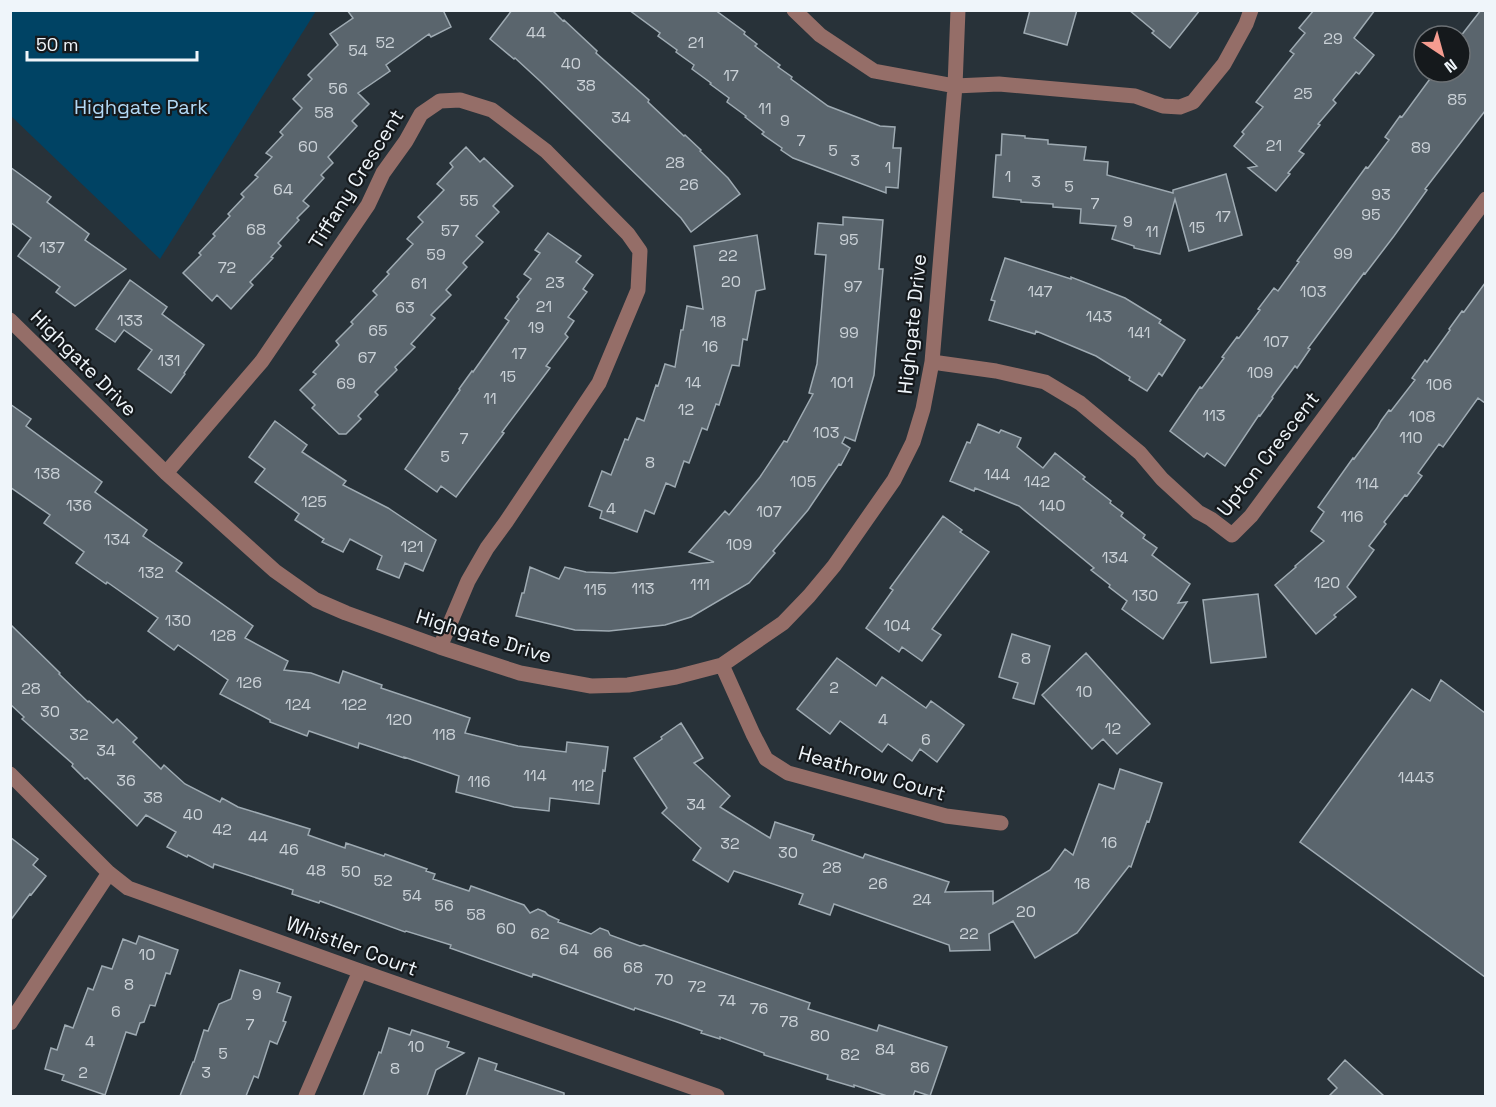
<svg xmlns="http://www.w3.org/2000/svg" width="1496" height="1107" font-family="'Space Grotesk',sans-serif">
<style>
.green{fill:#004364}
.building{fill:#5a656d;stroke:#9eaab2;stroke-width:1.5}
.lines{fill:none;stroke-linecap:round;stroke-linejoin:round}
.minor{stroke:#956e68;stroke-width:15}
.labels{text-anchor:middle;dominant-baseline:central;stroke-width:4.5;stroke-linejoin:round;paint-order:stroke}
.number-label{font-size:16px;fill:#cad1d7}
.park-label{font-size:20px;fill:#b2d9f5;stroke:#15191c}
.street-label{font-size:20px;fill:#eff5fa;stroke:#15191c}
</style>
<rect width="100%" height="100%" fill="#283239"/>
<!-- green -->
<path class="green" d="M10,11L11,10L316,11L160,259L11,116Z"/>
<!-- building -->
<path class="building" d="M347,10H443L451,27L431,37L429,34L386,65L390,71L358,93L369,104L352,121L357,126L328,157L333,163L321,175L324,178L303,201L309,206L297,218L299,220L278,243L281,246L271,257L273,258L250,282L253,285L231,309L217,295L212,301L183,273L201,255L199,253L215,236L213,234L230,216L228,214L244,197L241,194L258,177L255,175L272,157L266,153L283,135L280,132L302,108L293,99L312,79L308,75L338,45L330,34L353,18Z
M512,10H552L563,21L564,20L597,51L596,53L649,100L648,102L684,136L685,135L701,150L700,151L728,178L740,194L691,232L681,218L540,81L515,58L514,59L490,39Z
M629,10H715L745,32L744,34L757,44L755,46L780,65L778,67L792,77L791,79L828,106L880,126L895,127L893,148H901L898,188L886,187V193L793,158L781,150L782,148L762,134L764,132L745,117L746,116L727,102L729,98L710,84L711,83L692,69L694,65L676,52L677,50L658,36L660,33Z
M1030,10H1077L1067,45L1024,33Z
M1129,10H1200L1170,48L1152,33L1154,31Z
M1314,10H1375L1354,38L1374,55L1359,74L1356,72L1333,100L1336,103L1318,124L1320,125L1299,151L1304,154L1288,173L1290,174L1276,191L1248,168L1257,166L1234,146L1244,134L1242,132L1263,107L1256,102L1294,54L1290,51L1305,33L1299,28Z
M1481,10H1485V111L1425,189L1427,190L1394,236L1365,274L1364,273L1308,348L1310,349L1297,368L1295,366L1272,397L1273,398L1260,416L1259,415L1225,466L1207,453L1204,457L1170,431L1200,387L1202,388L1224,358L1222,357L1237,337L1239,338L1260,310L1258,309L1274,288L1278,291L1299,262L1297,261L1366,167L1368,168L1389,140L1385,137L1400,116L1402,117L1435,72H1460V37Z
M1002,134L1025,136V138L1048,140V144L1086,147L1084,160L1108,162L1107,175L1173,193V190L1226,174L1242,235L1189,251L1175,199L1160,254L1134,248V246L1112,239L1116,226L1080,223L1081,209L1053,207V204L1021,202V200L993,197L996,155H1001Z
M466,147L480,162L484,158L513,186L493,206L499,212L476,236L483,242L463,263L467,267L446,290L451,295L431,315L435,318L411,344L415,347L395,367L397,370L375,392L378,395L358,416L361,419L346,434H339L312,408L315,405L300,390L316,374L313,372L339,345L336,341L353,324L351,322L377,295L373,291L389,274L387,272L413,244L407,239L423,222L418,217L444,190L437,184L453,167L450,163Z
M10,167L51,197L47,202L89,234L85,240L126,269L75,306L56,292L60,287L18,256L31,238L10,222Z
M843,217L883,220L879,269H883L874,375L855,441L845,437L842,443L850,448L841,465L839,464L808,510L773,551L775,553L749,583L691,617L665,625L609,631L575,630L516,616L522,593H524L530,567L559,579L565,567L586,572L613,573L714,562L689,552L725,511L729,515L760,477L784,441L787,442L813,394L809,393L817,364L826,255L815,254L818,223L843,225Z
M548,233L581,256L576,262L593,275L583,289L587,292L568,317L574,321L565,334L568,337L546,366L550,368L502,432L504,433L456,497L441,486L437,492L405,469L460,390L459,389L472,371L473,372L509,321L505,318L519,299L517,297L531,279L524,274L540,253L535,250Z
M757,235L765,289L756,291L747,340L743,339L739,366L732,365L719,405L716,404L707,430L702,428L689,463L684,461L675,487L666,483L654,514L645,510L637,532L600,518L602,511L589,506L602,471L611,475L625,439L628,440L637,418L644,421L656,385L658,386L665,364L675,367L681,330H683L687,306L703,309L694,246Z
M1005,258L1071,279V277L1125,298L1161,320L1159,323L1185,340L1162,376L1159,373L1147,391L1129,380L1130,377L1096,356L1036,331L1035,334L989,320L995,301L991,300Z
M130,280L167,307L162,314L204,345L184,373L185,374L171,393L138,369L152,350L124,330L115,342L96,329Z
M1485,283V403L1478,398L1443,447L1439,444L1418,473L1422,476L1407,496L1405,495L1384,522L1386,524L1369,546L1374,550L1347,587L1356,597L1334,615L1336,617L1316,634L1275,585L1296,567L1295,566L1324,541L1311,531L1324,512L1318,507L1353,458L1354,459L1377,428L1381,421L1389,410L1391,411L1415,380L1412,378L1425,360L1427,362L1450,330L1449,329L1462,311L1464,312Z
M10,404L31,419L26,426L102,482L95,492L147,530L143,536L182,563L176,571L253,626L245,638L288,661L284,670L311,673L339,683L343,671L382,685L381,688L470,718L465,733L518,746L566,752L567,742L608,747L605,771L603,770L599,804L550,798L549,811L514,807L456,792L459,776L404,757V758L359,743L358,748L309,731L307,736L270,722V720L220,694L228,680L178,645L174,650L148,631L158,618L107,582L106,584L76,563L84,552L44,523L50,515L10,487Z
M275,421L307,445L302,452L346,481L343,485L388,508L436,540L423,571L405,563L399,578L377,569L382,556L350,539L343,552L322,542L324,539L295,520L299,514L255,482L265,469L249,457Z
M978,424L999,433L1001,430L1021,438L1017,447L1043,468L1055,453L1085,477L1083,479L1111,501L1110,503L1123,513L1121,516L1145,535L1143,538L1157,548L1152,555L1190,584L1178,603L1187,602L1163,639L1122,609L1127,601L1109,587L1110,585L1091,570L1094,568L1019,506L975,488L974,491L950,481L967,442L970,443Z
M943,516L962,530L960,532L989,552L932,629L941,635L922,661L902,647L899,652L866,628L893,590L890,588Z
M1258,594L1266,657L1211,663L1203,600Z
M10,624L60,673L59,674L88,702L89,701L113,723L117,719L137,738L133,742L161,769L164,765L185,784L220,802L222,798L238,807L310,829L308,835L345,848L346,843L384,856L385,854L427,869L426,871L435,874L433,879L469,891L471,886L499,896L524,905L530,913L538,909L545,912L548,915L559,920L558,922L591,934L600,928L608,931L610,935L640,946L644,945L810,1003L808,1009L877,1031L879,1025L947,1047L930,1096L915,1091L913,1096H887L854,1085V1087L827,1079L828,1075L764,1055V1053L720,1037V1039L701,1033L702,1031L677,1022L635,1008L634,1010L533,974L532,977L450,948L451,945L406,931L405,932L320,901L319,903L292,894L293,890L214,864L213,868L188,855L187,857L167,847L176,832L146,815L137,826L87,778L85,779L72,766L73,764L22,719L24,717L10,704Z
M1012,634L1050,646L1034,704L1013,698L1018,683L999,677Z
M1086,653L1150,724L1117,754L1103,739L1092,749L1042,695Z
M837,658L876,686L882,677L926,708L931,701L964,725L937,762L920,749L912,761L888,744L882,752L840,721L830,734L797,709Z
M1441,680L1485,713V977L1300,842L1412,689L1430,701Z
M681,723L703,758L694,763L730,796L720,807L770,838L775,822L814,835L812,840L863,858L865,854L949,882L945,892L993,891V904L1050,870L1065,849L1073,855L1099,784L1114,789L1120,769L1162,783L1149,822L1147,821L1131,867L1129,866L1077,933L1035,958L1013,921L989,934L990,950L950,951L949,945L834,904L830,915L799,904L803,894L734,871L728,882L693,860L701,848L662,813L667,808L634,758L662,739L661,737Z
M10,837L38,859L33,865L46,876L31,895L30,894L10,921Z
M139,936L178,950L170,974L166,973L155,1006L150,1005L144,1022L140,1023L136,1035L126,1032L105,1095L62,1080L64,1075L45,1069L51,1048L57,1050L65,1025L73,1028L88,988L93,990L102,966L112,969L123,939L136,944Z
M240,970L280,983L277,992L291,997L283,1021L286,1022L277,1044L270,1041L258,1078L254,1076L246,1096H180L193,1062H194L204,1030L208,1031L219,1004L231,999Z
M389,1028L410,1035L412,1030L449,1042L447,1047L464,1053L436,1070L427,1096H363L379,1052L381,1053Z
M479,1058L497,1064L495,1070L564,1093V1096H466Z
M1345,1060L1384,1096H1329L1337,1088L1328,1079Z"/>
<g class="lines">
<!-- minor -->
<path class="minor" d="M794,10L820,35L874,71L955,86L999,84L1135,96L1163,106L1180,107L1193,102L1224,64L1246,24L1251,10
M10,320L166,473L275,571L316,600L346,613L440,647L520,673L591,686L628,685L676,677L722,665L783,623L809,596L834,566L894,480L913,442L923,409L932,362L955,86L958,10
M932,362L996,371L1045,382L1080,403L1140,453L1162,479L1198,512L1211,519L1232,535L1251,516L1486,199
M166,473L262,361L368,205L383,173L406,141L421,114L440,101L460,100L492,110L546,151L628,234L640,251L638,290L599,383L506,522L487,548L468,581L440,647
M722,665L753,734L766,759L788,773L946,816L1001,823
M10,774L109,873L128,888L360,971L717,1096
M10,1023L109,873
M306,1096L360,971"/>
</g>
<g class="labels">
<!-- number labels -->
<g class="number-label">
<text x="536" y="32">44</text>
<text x="1333" y="38">29</text>
<text x="385" y="42">52</text>
<text x="696" y="42">21</text>
<text x="358" y="50">54</text>
<text x="571" y="63">40</text>
<text x="731" y="75">17</text>
<text x="586" y="85">38</text>
<text x="338" y="88">56</text>
<text x="1303" y="93">25</text>
<text x="1457" y="99">85</text>
<text x="765" y="108">11</text>
<text x="324" y="112">58</text>
<text x="621" y="117">34</text>
<text x="785" y="120">9</text>
<text x="801" y="140">7</text>
<text x="1274" y="145">21</text>
<text x="308" y="146">60</text>
<text x="1421" y="147">89</text>
<text x="833" y="150">5</text>
<text x="855" y="160">3</text>
<text x="675" y="162">28</text>
<text x="888" y="167">1</text>
<text x="1008" y="176">1</text>
<text x="1036" y="181">3</text>
<text x="689" y="184">26</text>
<text x="1069" y="186">5</text>
<text x="283" y="189">64</text>
<text x="1381" y="194">93</text>
<text x="469" y="200">55</text>
<text x="1095" y="203">7</text>
<text x="1371" y="214">95</text>
<text x="1223" y="216">17</text>
<text x="1128" y="221">9</text>
<text x="1197" y="227">15</text>
<text x="256" y="229">68</text>
<text x="450" y="230">57</text>
<text x="1152" y="231">11</text>
<text x="849" y="239">95</text>
<text x="52" y="247">137</text>
<text x="1343" y="253">99</text>
<text x="436" y="254">59</text>
<text x="728" y="255">22</text>
<text x="227" y="267">72</text>
<text x="731" y="281">20</text>
<text x="555" y="282">23</text>
<text x="419" y="283">61</text>
<text x="853" y="286">97</text>
<text x="1040" y="291">147</text>
<text x="1313" y="291">103</text>
<text x="544" y="306">21</text>
<text x="405" y="307">63</text>
<text x="1099" y="316">143</text>
<text x="130" y="320">133</text>
<text x="718" y="321">18</text>
<text x="536" y="327">19</text>
<text x="378" y="330">65</text>
<text x="849" y="332">99</text>
<text x="1139" y="332">141</text>
<text x="1276" y="341">107</text>
<text x="710" y="346">16</text>
<text x="519" y="353">17</text>
<text x="367" y="357">67</text>
<text x="169" y="360">131</text>
<text x="1260" y="372">109</text>
<text x="508" y="376">15</text>
<text x="693" y="382">14</text>
<text x="842" y="382">101</text>
<text x="346" y="383">69</text>
<text x="1439" y="384">106</text>
<text x="490" y="398">11</text>
<text x="686" y="409">12</text>
<text x="1214" y="415">113</text>
<text x="1422" y="416">108</text>
<text x="826" y="432">103</text>
<text x="1411" y="437">110</text>
<text x="464" y="438">7</text>
<text x="445" y="456">5</text>
<text x="650" y="462">8</text>
<text x="47" y="473">138</text>
<text x="997" y="474">144</text>
<text x="803" y="481">105</text>
<text x="1037" y="481">142</text>
<text x="1367" y="483">114</text>
<text x="314" y="501">125</text>
<text x="79" y="505">136</text>
<text x="1052" y="505">140</text>
<text x="611" y="508">4</text>
<text x="769" y="511">107</text>
<text x="1352" y="516">116</text>
<text x="117" y="539">134</text>
<text x="739" y="544">109</text>
<text x="412" y="546">121</text>
<text x="1115" y="557">134</text>
<text x="151" y="572">132</text>
<text x="1327" y="582">120</text>
<text x="700" y="584">111</text>
<text x="643" y="588">113</text>
<text x="595" y="589">115</text>
<text x="1145" y="595">130</text>
<text x="178" y="620">130</text>
<text x="897" y="625">104</text>
<text x="223" y="635">128</text>
<text x="1026" y="658">8</text>
<text x="249" y="682">126</text>
<text x="834" y="687">2</text>
<text x="31" y="688">28</text>
<text x="1084" y="691">10</text>
<text x="298" y="704">124</text>
<text x="354" y="704">122</text>
<text x="50" y="711">30</text>
<text x="399" y="719">120</text>
<text x="883" y="719">4</text>
<text x="1113" y="728">12</text>
<text x="79" y="734">32</text>
<text x="444" y="734">118</text>
<text x="926" y="739">6</text>
<text x="106" y="750">34</text>
<text x="535" y="775">114</text>
<text x="1416" y="777">1443</text>
<text x="126" y="780">36</text>
<text x="479" y="781">116</text>
<text x="583" y="785">112</text>
<text x="153" y="797">38</text>
<text x="696" y="804">34</text>
<text x="193" y="814">40</text>
<text x="222" y="829">42</text>
<text x="258" y="836">44</text>
<text x="1109" y="842">16</text>
<text x="730" y="843">32</text>
<text x="289" y="849">46</text>
<text x="788" y="852">30</text>
<text x="832" y="867">28</text>
<text x="316" y="870">48</text>
<text x="351" y="871">50</text>
<text x="383" y="880">52</text>
<text x="878" y="883">26</text>
<text x="1082" y="883">18</text>
<text x="412" y="895">54</text>
<text x="922" y="899">24</text>
<text x="444" y="905">56</text>
<text x="1026" y="911">20</text>
<text x="476" y="914">58</text>
<text x="506" y="928">60</text>
<text x="540" y="933">62</text>
<text x="969" y="933">22</text>
<text x="569" y="949">64</text>
<text x="603" y="952">66</text>
<text x="147" y="954">10</text>
<text x="633" y="967">68</text>
<text x="664" y="979">70</text>
<text x="129" y="984">8</text>
<text x="697" y="986">72</text>
<text x="257" y="994">9</text>
<text x="727" y="1000">74</text>
<text x="759" y="1008">76</text>
<text x="116" y="1011">6</text>
<text x="789" y="1021">78</text>
<text x="250" y="1024">7</text>
<text x="820" y="1035">80</text>
<text x="90" y="1041">4</text>
<text x="416" y="1046">10</text>
<text x="885" y="1049">84</text>
<text x="223" y="1053">5</text>
<text x="850" y="1054">82</text>
<text x="920" y="1067">86</text>
<text x="395" y="1068">8</text>
<text x="83" y="1072">2</text>
<text x="206" y="1072">3</text>
</g>
<!-- park labels -->
<g class="park-label">
<text x="141" y="107">Highgate Park</text>
</g>
<!-- street labels -->
<g class="street-label">
<text transform="translate(356 179) rotate(-58)">Tiffany Crescent</text>
<text transform="translate(912 324) rotate(-84)">Highgate Drive</text>
<text transform="translate(84 363) rotate(45)">Highgate Drive</text>
<text transform="translate(1268 454) rotate(-52)">Upton Crescent</text>
<text transform="translate(484 636) rotate(17)">Highgate Drive</text>
<text transform="translate(872 773) rotate(16)">Heathrow Court</text>
<text transform="translate(352 946) rotate(20)">Whistler Court</text>
</g>
</g>
<!-- border -->
<rect width="1496" height="1107" fill="none" stroke="#eff5fa" stroke-width="24"/>
<!-- north arrow -->
<g transform="translate(1442 54) rotate(144)"><circle r="28" fill="#15191c" stroke="#6c7175" stroke-width="1.5"/>
<path d="M0-4.5L10 22L0 15L-10 22Z" fill="#f59c90"/>
<text y="-9" font-size="16" font-weight="bold" text-anchor="middle" fill="#eff5fa">N</text>
</g>
<!-- scale -->
<path d="M27 51v9h170v-9" fill="none" stroke="#eff5fa" stroke-width="3"/>
<text x="36" y="51" font-size="18" fill="#eff5fa" stroke="#15191c" stroke-width="4.5" paint-order="stroke">50 m</text>
</svg>
